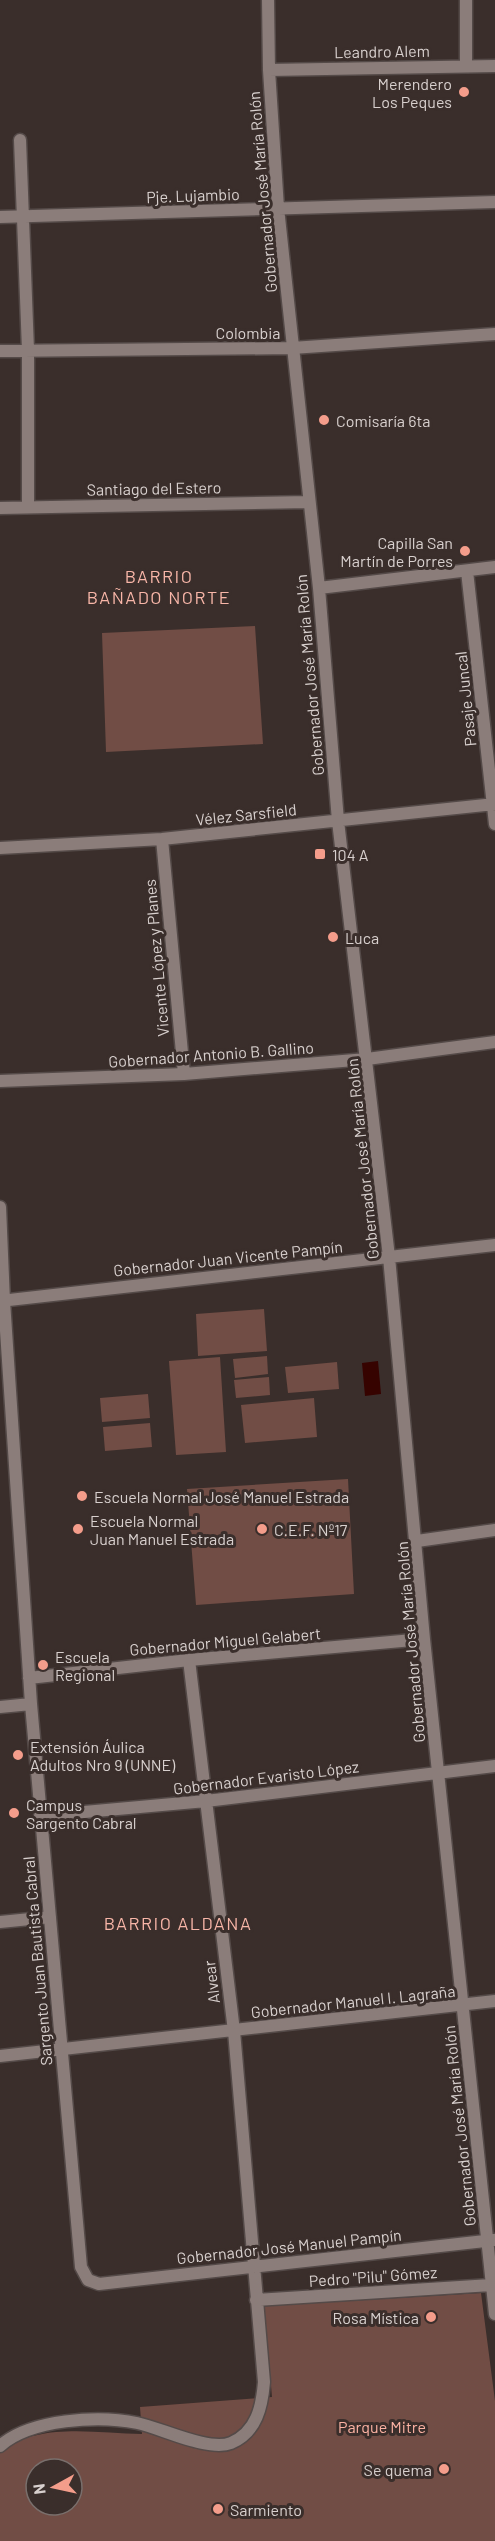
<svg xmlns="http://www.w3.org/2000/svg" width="495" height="2541" font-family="Barlow,sans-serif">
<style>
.green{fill:#714d45;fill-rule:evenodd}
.water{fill:#360300}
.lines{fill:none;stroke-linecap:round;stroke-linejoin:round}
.minor-casing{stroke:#544a48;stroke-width:15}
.minor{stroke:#8b7d7a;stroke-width:12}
.poi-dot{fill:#f49d8b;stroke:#3a2e2b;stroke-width:2}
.labels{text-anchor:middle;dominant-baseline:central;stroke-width:6;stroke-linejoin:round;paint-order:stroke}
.street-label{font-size:16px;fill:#d8d0ce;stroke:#3a2e2b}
.poi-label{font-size:16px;fill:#d8d0ce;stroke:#3a2e2b;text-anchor:start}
.park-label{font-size:16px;fill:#fcb2a3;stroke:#3a2e2b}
.neighbourhood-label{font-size:18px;letter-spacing:1.5px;fill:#f8b6a8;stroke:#3a2e2b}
</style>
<rect width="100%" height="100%" fill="#3a2e2b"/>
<!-- green -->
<path class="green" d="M255,626L263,744L106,752L102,633Z
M264,1309L267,1351L198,1356L196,1314Z
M267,1356L268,1374L235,1378L233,1359Z
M220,1357L226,1452L176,1455L169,1361Z
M337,1362L339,1389L288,1393L285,1367Z
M269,1377L270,1395L236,1398L234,1380Z
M148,1394L150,1418L102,1422L100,1398Z
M314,1398L317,1437L245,1443L241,1405Z
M150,1423L152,1447L105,1451L103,1427Z
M348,1479L354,1594L196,1605L187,1489Z
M481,2293L495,2401V2541H0V2451C40,2422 95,2433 142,2434L140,2407L272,2397L264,2306ZM36,2469H72V2505H36Z"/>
<!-- water -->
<path class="water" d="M378,1361L381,1394L365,1396L362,1363Z"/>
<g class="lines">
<defs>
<path id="minor" d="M268,0L269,70L278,208L319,588L338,821L389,1257L424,1639L495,2314
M466,66V0
M269,70L495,66
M20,140L28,350V507
M0,217L495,202
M0,351L292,348L495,334
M0,508L308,502
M467,571L495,824
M319,588L495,567
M162,839L184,1074
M0,848L162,839L495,804
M0,1081L184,1074L367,1059L495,1042
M0,1207L4,1301L31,1704L81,2267L88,2280L99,2284L494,2240
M0,1301L495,1245
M417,1541L495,1530
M29,1678L189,1660L424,1639
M0,1707L31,1704
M40,1816L206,1801L495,1766
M0,1922L50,1917
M0,2056L495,2001
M256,2300L491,2285
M0,2446C30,2419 99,2415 137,2423C161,2428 209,2452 231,2443C257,2432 262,2406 264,2382L234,2031L189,1660"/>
</defs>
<!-- minor casing -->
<use href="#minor" class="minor-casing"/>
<!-- minor -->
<use href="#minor" class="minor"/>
</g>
<!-- markers -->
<g class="poi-dot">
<circle cx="464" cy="92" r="6"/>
<circle cx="324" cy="420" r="6"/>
<circle cx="465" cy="551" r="6"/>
<rect x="314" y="848" width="12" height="12" rx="3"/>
<circle cx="333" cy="937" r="6"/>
<circle cx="82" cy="1496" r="6"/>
<circle cx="78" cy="1529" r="6"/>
<circle cx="262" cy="1529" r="6"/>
<circle cx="43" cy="1665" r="6"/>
<circle cx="18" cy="1755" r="6"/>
<circle cx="14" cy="1813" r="6"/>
<circle cx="431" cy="2317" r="6"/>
<circle cx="444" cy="2469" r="6"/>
<circle cx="218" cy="2509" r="6"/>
</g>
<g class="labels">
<!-- street labels -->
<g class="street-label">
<text transform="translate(382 51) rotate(-1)">Leandro Alem</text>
<text transform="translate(262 192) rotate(-95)">Gobernador José María Rolón</text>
<text transform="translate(193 195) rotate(-2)">Pje. Lujambio</text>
<text x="248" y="332">Colombia</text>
<text transform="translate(154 488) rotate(-1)">Santiago del Estero</text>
<text transform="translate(309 675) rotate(-95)">Gobernador José María Rolón</text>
<text transform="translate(465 699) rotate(-96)">Pasaje Juncal</text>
<text transform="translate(246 814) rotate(-6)">Vélez Sarsfield</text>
<text transform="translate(156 958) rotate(-95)">Vicente López y Planes</text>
<text transform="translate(211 1054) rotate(-4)">Gobernador Antonio B. Gallino</text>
<text transform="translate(362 1159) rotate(-96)">Gobernador José María Rolón</text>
<text transform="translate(228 1258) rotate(-6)">Gobernador Juan Vicente Pampín</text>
<text transform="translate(225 1641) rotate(-5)">Gobernador Miguel Gelabert</text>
<text transform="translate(410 1642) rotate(-95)">Gobernador José María Rolón</text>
<text transform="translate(266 1777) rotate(-7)">Gobernador Evaristo López</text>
<text transform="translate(37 1961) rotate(-95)">Sargento Juan Bautista Cabral</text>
<text transform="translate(211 1982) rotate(-97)">Alvear</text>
<text transform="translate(353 2001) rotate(-6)">Gobernador Manuel I. Lagraña</text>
<text transform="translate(459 2126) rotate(-96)">Gobernador José María Rolón</text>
<text transform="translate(289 2246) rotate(-6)">Gobernador José Manuel Pampín</text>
<text transform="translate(373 2276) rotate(-4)">Pedro "Pilu" Gómez</text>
</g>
<!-- poi labels -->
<g class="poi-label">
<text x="452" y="83" text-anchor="end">Merendero<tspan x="452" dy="18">Los Peques</tspan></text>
<text x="336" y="420">Comisaría 6ta</text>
<text x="453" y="542" text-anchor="end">Capilla San<tspan x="453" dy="18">Martín de Porres</tspan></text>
<text x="332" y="854">104 A</text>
<text x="345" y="937">Luca</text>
<text x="94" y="1496">Escuela Normal José Manuel Estrada</text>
<text x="90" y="1520">Escuela Normal<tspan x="90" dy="18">Juan Manuel Estrada</tspan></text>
<text x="274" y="1529">C.E.F. Nº17</text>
<text x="55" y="1656">Escuela<tspan x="55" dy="18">Regional</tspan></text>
<text x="30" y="1746">Extensión Áulica<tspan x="30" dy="18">Adultos Nro 9 (UNNE)</tspan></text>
<text x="26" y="1804">Campus<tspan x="26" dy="18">Sargento Cabral</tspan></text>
<text x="419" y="2317" text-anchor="end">Rosa Mística</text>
<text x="432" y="2469" text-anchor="end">Se quema</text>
<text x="230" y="2509">Sarmiento</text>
</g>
<!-- park labels -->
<g class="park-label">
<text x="382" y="2426">Parque Mitre</text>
</g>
<!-- neighbourhood labels -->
<g class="neighbourhood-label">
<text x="159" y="576">BARRIO<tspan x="159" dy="21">BAÑADO NORTE</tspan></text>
<text x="178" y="1923">BARRIO ALDANA</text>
</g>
</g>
<!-- north arrow -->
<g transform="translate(54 2487) rotate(262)"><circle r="28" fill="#3a2e2b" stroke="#796f6c" stroke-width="1.5"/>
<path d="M0-4.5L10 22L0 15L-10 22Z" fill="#f49d8b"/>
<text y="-9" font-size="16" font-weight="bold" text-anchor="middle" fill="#d8d0ce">N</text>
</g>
</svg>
